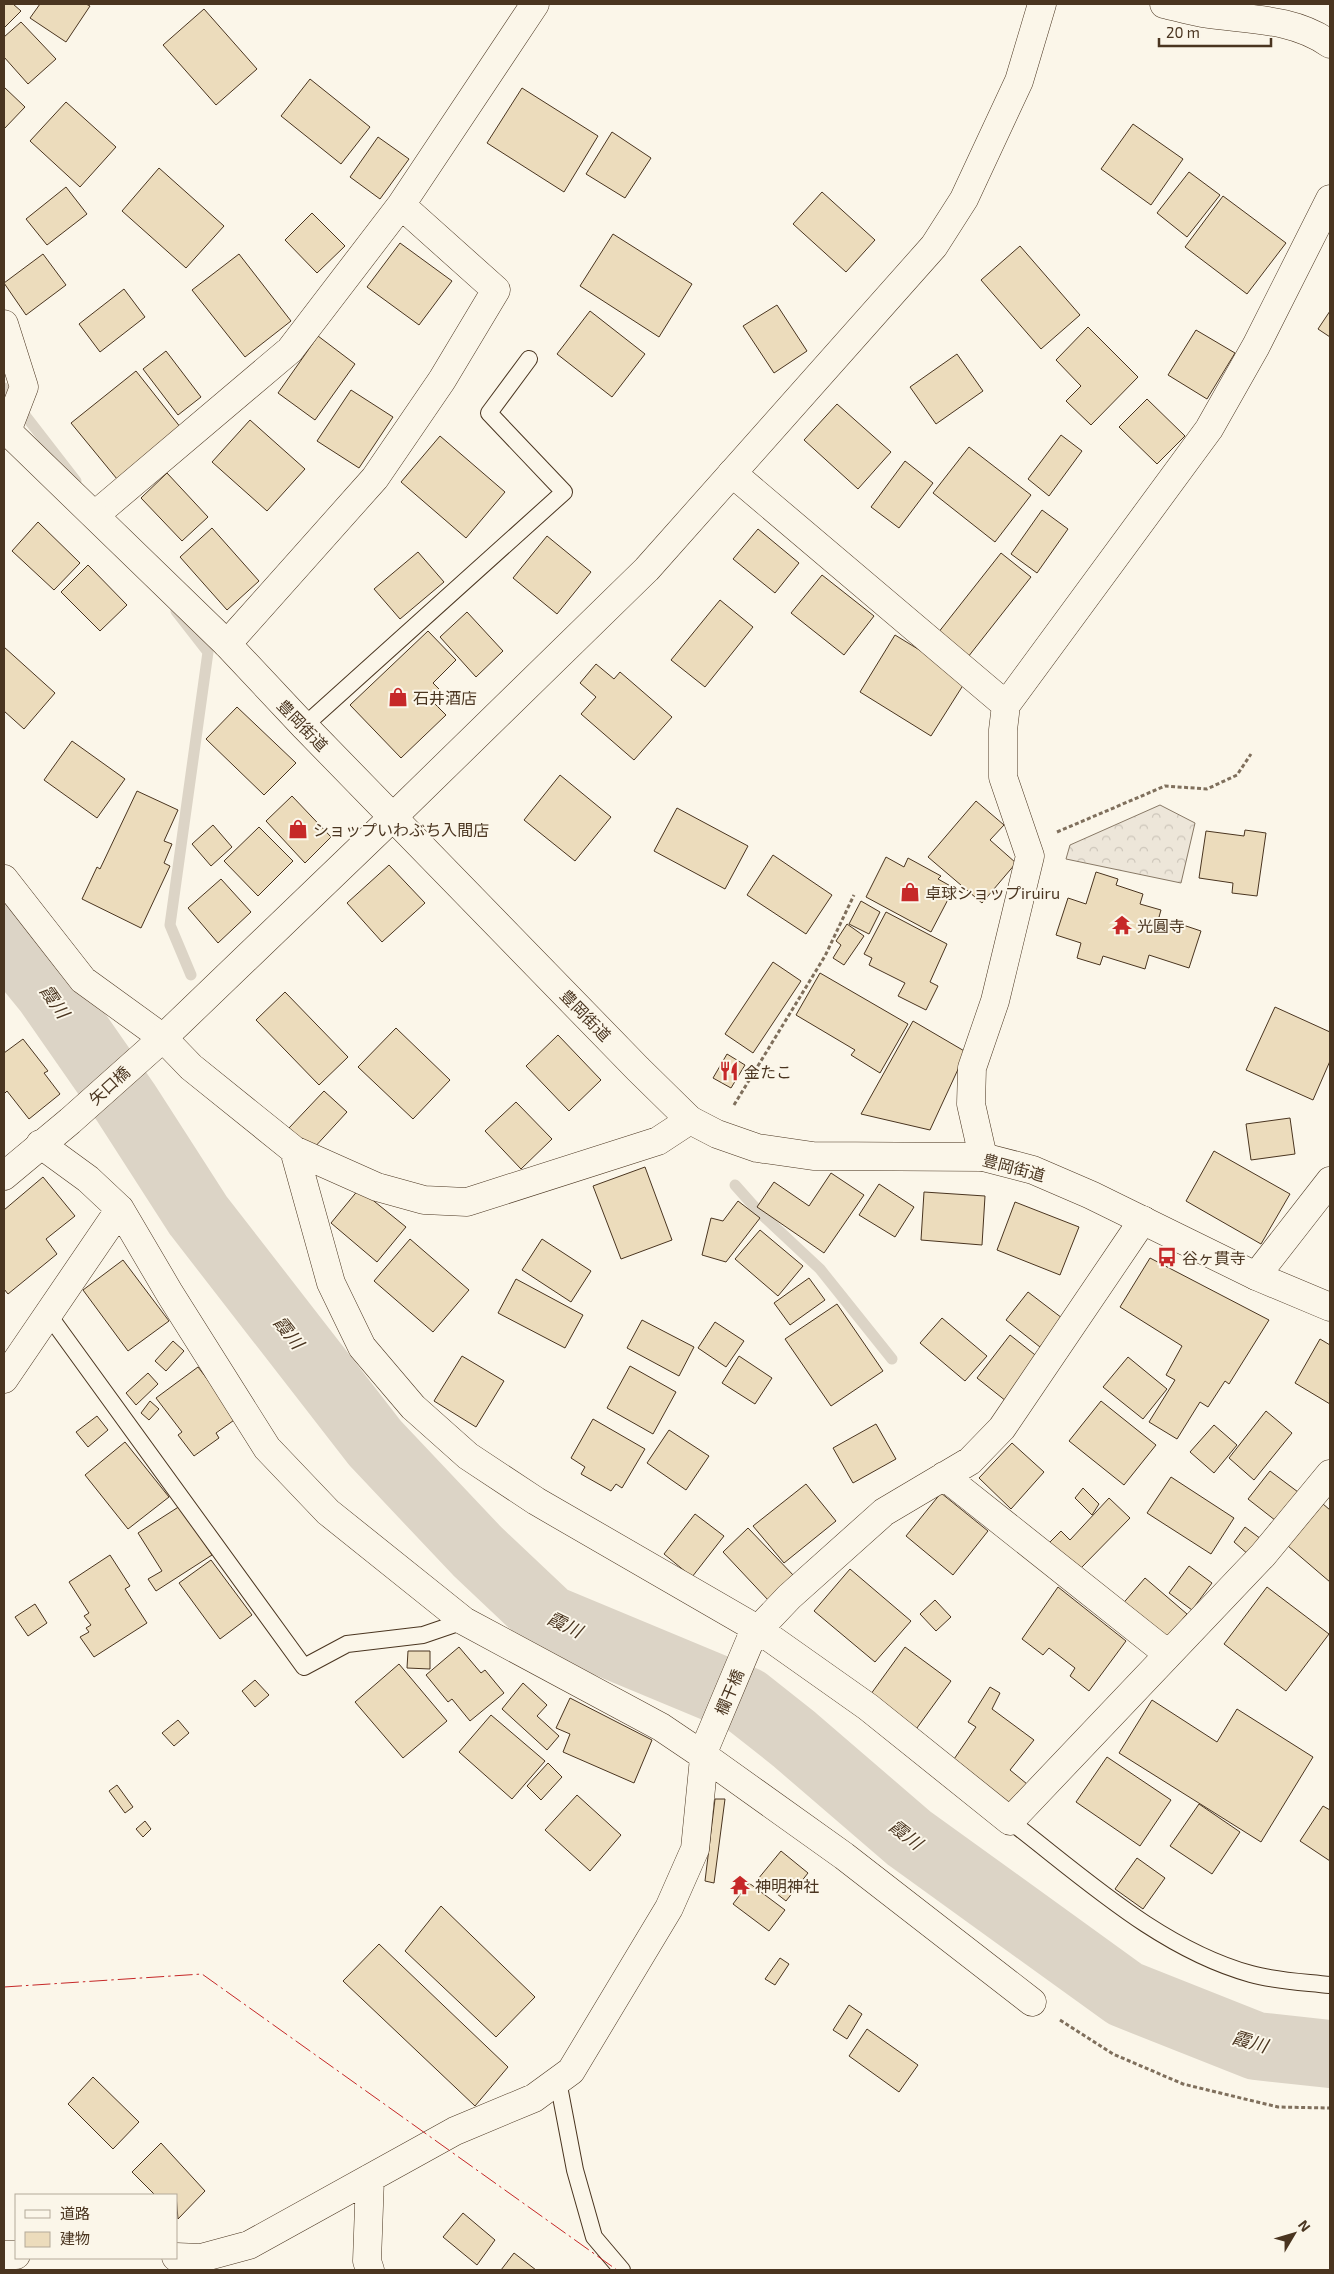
<svg xmlns="http://www.w3.org/2000/svg" width="1334" height="2274" font-family="'Exo 2','Noto Sans JP',sans-serif">
<style>
.forest{fill:url(#forest-crowns);stroke:#887966}
.lines{fill:none;stroke-linecap:round;stroke-linejoin:round}
.stream{stroke:#dcd4c6;stroke-width:11}
.river{stroke:#dcd4c6;stroke-width:68}
.building{fill:#ecdcbc;stroke:#4a3520}
.service-casing{stroke:#4a3520;stroke-width:18}
.minor-casing{stroke:#4a3520;stroke-width:29}
.tertiary-casing{stroke:#4a3520;stroke-width:29}
.primary-casing{stroke:#4a3520;stroke-width:29}
.path{stroke:#7f6f5c;stroke-width:3;stroke-dasharray:4 2.5;stroke-linecap:butt}
.service{stroke:#fbf6e9;stroke-width:16}
.minor{stroke:#fbf6e9;stroke-width:28}
.tertiary{stroke:#fbf6e9;stroke-width:28}
.primary{stroke:#fbf6e9;stroke-width:28}
.power{stroke:#c62828;stroke-width:1;stroke-dasharray:18 4 2.5 4;stroke-linecap:butt}
.labels{text-anchor:middle;dominant-baseline:central;stroke-width:4;stroke-linejoin:round;paint-order:stroke}
.poi-label{font-size:16px;fill:#4a3520;stroke:#fbf6e9;text-anchor:start}
.street-label{font-size:16px;fill:#4a3520;stroke:#fbf6e9}
.water-label{font-size:18px;font-style:italic;fill:#4a3520;stroke:#fbf6e9}
</style>
<defs>
<pattern id="forest-crowns" width="20" height="18" patternUnits="userSpaceOnUse" patternTransform="scale(1.25)"><rect width="20" height="18" fill="#ede6d9"/><path d="M2 6a3 3 0 1 1 6 0M12 15a3 3 0 1 1 6 0" fill="none" stroke="#cdc6ba"/></pattern>
</defs>
<rect width="100%" height="100%" fill="#fbf6e9"/>
<!-- forest -->
<path class="forest" d="M1160,805L1195,823L1181,883L1066,859L1070,845Z"/>
<g class="lines">
<!-- stream -->
<path class="stream" d="M4,388L76,481
M176,611L208,652L170,925L191,975
M735,1185L759,1212L820,1269L892,1359"/>
<!-- river -->
<path class="river" d="M4,937L48,991L126,1103L198,1215L375,1443L477,1551L549,1619L746,1701L794,1739L909,1838L1125,1994L1256,2046L1330,2054"/>
</g>
<!-- building -->
<path class="building" d="M4,4H13L21,11L4,28Z
M40,4H86L90,6L66,42L30,18Z
M204,9L257,69L216,105L163,45Z
M21,22L56,59L28,84L4,57V37Z
M310,79L370,127L341,164L281,116Z
M4,87L25,107L4,129Z
M522,88L598,136L564,192L487,143Z
M66,102L116,147L80,187L30,141Z
M1133,124L1183,159L1151,205L1101,169Z
M612,132L651,158L625,198L586,174Z
M378,137L409,159L380,199L350,177Z
M159,168L224,226L186,268L122,211Z
M1189,172L1220,195L1187,237L1157,213Z
M66,187L87,214L47,245L26,219Z
M822,192L875,240L846,272L793,224Z
M1223,196L1286,243L1247,294L1185,247Z
M312,213L345,246L317,273L285,240Z
M613,234L692,284L659,337L580,286Z
M400,243L452,281L419,325L367,287Z
M1020,246L1080,315L1041,349L981,280Z
M43,254L66,285L26,315L4,283Z
M239,254L291,321L245,357L192,290Z
M124,289L145,317L100,352L79,324Z
M777,305L807,351L774,373L743,326Z
M590,311L645,354L612,397L557,354Z
M1330,311V337L1318,329Z
M1088,327L1138,377L1091,425L1066,401L1081,386L1056,360Z
M1196,330L1235,353L1207,399L1168,375Z
M318,336L355,364L315,420L278,393Z
M166,351L201,397L178,415L143,369Z
M957,354L983,391L936,424L910,387Z
M136,371L181,428L117,479L71,423Z
M351,390L393,417L359,468L317,441Z
M1147,399L1185,436L1157,464L1119,427Z
M837,404L891,452L858,489L804,440Z
M250,420L305,469L267,511L212,462Z
M1061,435L1082,451L1049,496L1028,479Z
M440,436L505,492L466,538L401,482Z
M969,447L1031,495L995,542L933,493Z
M905,461L933,483L899,528L871,507Z
M167,473L208,517L182,541L141,498Z
M1042,510L1068,529L1037,573L1011,554Z
M38,522L80,563L54,590L12,551Z
M212,528L259,581L227,610L180,557Z
M758,529L799,563L775,593L733,559Z
M547,536L591,572L557,614L513,578Z
M418,552L444,582L400,619L374,589Z
M1001,553L1031,577L968,657L938,633Z
M88,565L127,605L100,631L61,592Z
M822,575L874,616L844,655L791,613Z
M720,600L753,627L705,687L671,660Z
M467,612L503,651L476,677L440,637Z
M428,631L456,660L433,683L442,692L432,701L446,715L401,758L350,705Z
M895,635L967,679L931,736L860,692Z
M4,647L55,693L24,729L4,711Z
M596,664L614,679L620,672L672,717L634,760L581,714L596,697L580,683Z
M237,707L296,763L264,795L206,739Z
M72,741L125,779L97,818L44,780Z
M560,775L611,817L575,861L524,820Z
M137,791L178,810L164,841L172,844L164,863L170,866L141,928L82,899L97,867L100,869Z
M292,796L331,837L305,863L266,821Z
M976,801L1004,825L990,840L1016,863L982,903L928,857Z
M677,808L748,846L725,889L654,851Z
M213,825L232,847L211,866L192,844Z
M259,827L293,861L258,896L224,861Z
M1245,830L1266,833L1257,896L1232,893L1233,883L1199,878L1206,831L1244,836Z
M773,855L832,895L806,934L747,895Z
M886,857L904,867L908,858L941,876L938,879L954,888L931,932L866,897Z
M389,865L425,903L382,942L347,903Z
M1096,872L1118,879L1116,885L1143,894L1140,904L1161,910L1159,917L1201,931L1189,968L1149,955L1145,969L1103,956L1100,965L1077,958L1081,943L1056,935L1068,898L1086,904Z
M221,879L251,912L218,943L188,908Z
M861,901L880,912L869,934L849,924Z
M886,912L947,944L930,982L938,986L926,1010L898,996L905,983L869,965L872,958L864,954Z
M847,924L864,936L844,965L833,958L841,945L836,941Z
M773,962L801,981L753,1053L725,1034Z
M820,973L908,1024L880,1073L851,1055L855,1050L796,1015Z
M285,992L348,1057L319,1085L256,1020Z
M1275,1007L1330,1032V1061L1313,1100L1246,1070Z
M913,1021L966,1052L930,1130L861,1114Z
M396,1028L450,1080L413,1119L358,1067Z
M558,1035L601,1080L569,1111L526,1066Z
M23,1039L48,1071L44,1073L60,1094L29,1119L7,1091L4,1094V1053Z
M727,1054L745,1065L731,1088L713,1078Z
M324,1091L347,1112L312,1150L289,1128Z
M516,1102L552,1139L521,1169L485,1131Z
M1290,1118L1295,1154L1251,1160L1246,1124Z
M1214,1151L1290,1194L1261,1244L1186,1201Z
M645,1167L672,1240L621,1259L593,1186Z
M831,1173L864,1195L824,1253L757,1207L774,1182L809,1206Z
M43,1177L75,1216L46,1239L57,1254L8,1294L4,1289V1210Z
M879,1184L914,1207L895,1237L859,1215Z
M359,1189L406,1227L377,1262L331,1223Z
M924,1192L985,1196L982,1245L921,1240Z
M738,1201L760,1218L726,1262L702,1255L711,1218L723,1221Z
M1015,1202L1079,1227L1060,1275L997,1250Z
M760,1230L803,1266L778,1296L735,1259Z
M410,1239L469,1290L433,1332L374,1281Z
M542,1239L591,1271L571,1302L522,1270Z
M1150,1258L1269,1320L1229,1384L1225,1381L1208,1407L1200,1402L1177,1439L1149,1422L1175,1380L1166,1375L1182,1346L1120,1307Z
M123,1260L169,1321L128,1351L83,1290Z
M809,1278L825,1300L790,1325L774,1303Z
M516,1279L583,1315L565,1348L498,1313Z
M1028,1292L1062,1318L1040,1347L1006,1320Z
M837,1304L883,1371L831,1406L785,1339Z
M942,1318L987,1356L965,1381L920,1343Z
M642,1320L694,1347L679,1376L627,1348Z
M715,1322L744,1341L726,1367L698,1348Z
M1010,1335L1039,1358L1006,1401L977,1378Z
M1320,1339L1330,1345V1404L1295,1383Z
M173,1341L184,1351L166,1371L155,1361Z
M462,1356L504,1381L476,1427L434,1401Z
M739,1356L772,1378L755,1404L722,1383Z
M1128,1357L1167,1389L1143,1419L1103,1387Z
M630,1366L676,1392L653,1434L607,1408Z
M198,1367L237,1418L216,1433L219,1438L194,1456L178,1435L182,1432L156,1398Z
M148,1373L158,1384L136,1405L126,1393Z
M150,1401L159,1409L149,1420L141,1413Z
M1101,1401L1156,1445L1124,1485L1069,1441Z
M1266,1411L1292,1433L1254,1480L1229,1458Z
M97,1416L108,1430L88,1447L76,1432Z
M593,1419L645,1449L622,1488L616,1484L611,1491L581,1474L585,1467L571,1458Z
M876,1424L896,1459L853,1483L833,1448Z
M1214,1425L1237,1445L1214,1473L1190,1452Z
M669,1430L709,1456L686,1490L647,1463Z
M125,1442L169,1497L128,1529L85,1475Z
M1012,1443L1044,1472L1011,1509L979,1478Z
M1270,1471L1302,1495L1280,1524L1248,1499Z
M1171,1477L1234,1518L1211,1554L1147,1513Z
M806,1484L836,1521L784,1563L753,1526Z
M1083,1488L1099,1504L1092,1515L1075,1498Z
M941,1493L988,1531L953,1575L906,1536Z
M1109,1498L1130,1518L1080,1569L1048,1544L1061,1531L1070,1540Z
M1323,1504L1330,1510V1582L1288,1546Z
M180,1506L212,1555L156,1591L148,1579L162,1571L138,1533Z
M695,1514L724,1536L692,1577L664,1554Z
M1245,1527L1261,1539L1249,1555L1234,1542Z
M748,1528L795,1577L769,1601L723,1552Z
M110,1555L130,1586L125,1589L147,1623L94,1657L80,1637L89,1632L86,1628L91,1625L84,1616L89,1613L69,1582Z
M211,1560L252,1615L220,1639L179,1583Z
M1189,1566L1212,1583L1192,1610L1169,1593Z
M850,1569L911,1621L875,1662L814,1611Z
M1145,1578L1187,1614L1162,1644L1120,1607Z
M1058,1587L1126,1641L1089,1691L1070,1676L1075,1668L1049,1648L1043,1655L1022,1639Z
M1267,1587L1329,1634L1286,1691L1224,1644Z
M935,1600L951,1617L936,1631L920,1614Z
M35,1604L47,1623L28,1636L15,1617Z
M459,1647L481,1673L485,1670L504,1693L470,1721L452,1699L448,1702L426,1675Z
M905,1647L951,1681L914,1732L868,1698Z
M408,1651H430V1669L407,1668Z
M399,1664L447,1721L403,1758L355,1702Z
M255,1680L269,1695L255,1707L242,1691Z
M523,1683L547,1705L537,1716L559,1736L547,1750L502,1709Z
M990,1687L1000,1693L992,1709L1034,1740L1010,1770L1027,1784L1012,1807L952,1762L976,1727L968,1722Z
M570,1698L652,1740L634,1783L563,1752L570,1734L556,1728Z
M1152,1700L1217,1742L1237,1709L1313,1757L1261,1842L1119,1753Z
M491,1715L545,1761L512,1799L459,1752Z
M178,1720L189,1733L174,1746L162,1733Z
M1107,1757L1171,1800L1140,1846L1076,1802Z
M548,1763L562,1777L541,1800L527,1786Z
M117,1785L133,1807L125,1813L109,1791Z
M577,1795L621,1835L590,1871L545,1830Z
M715,1799H725L714,1883L705,1881Z
M1199,1804L1240,1832L1212,1874L1170,1846Z
M1323,1806L1330,1810V1861L1300,1841Z
M145,1821L151,1829L143,1837L136,1829Z
M781,1851L808,1873L786,1901L758,1879Z
M1137,1858L1165,1878L1143,1909L1115,1889Z
M749,1883L785,1910L769,1931L733,1904Z
M441,1906L535,1997L496,2037L405,1951Z
M379,1944L508,2067L475,2106L343,1981Z
M780,1958L789,1964L775,1985L765,1979Z
M849,2005L862,2014L847,2039L833,2030Z
M867,2029L918,2065L899,2092L849,2056Z
M93,2077L139,2122L113,2149L68,2104Z
M161,2143L205,2191L178,2219L176,2195H155L132,2172Z
M463,2213L495,2240L477,2265L443,2237Z
M514,2253L536,2270H501Z"/>
<g class="lines">
<defs>
<path id="service" d="M304,726L564,492L489,413L529,359
M48,1314L304,1667L347,1644L423,1635L464,1621
M1010,1821C1083,1877 1160,1949 1251,1974C1276,1981 1304,1982 1330,1985
M558,2081L575,2170L594,2237L622,2270"/>
<path id="minor" d="M1164,4C1177,7 1190,11 1202,13C1246,20 1292,17 1330,44
M4,324L24,387L7,431
M732,473L1006,705
M95,515L290,350L401,205L535,4
M227,644L375,478L442,380L496,290L401,205
M4,879L83,980L163,1038L191,1067L294,1150L377,1187L424,1200L467,1202L658,1141L690,1120
M40,1144L88,1179L120,1209L170,1294L267,1448L328,1512L464,1621L661,1727L704,1756L844,1856L1032,2002
M294,1150L331,1283L362,1347L413,1407L468,1456L536,1501L759,1630L868,1707L1010,1821L1263,1555L1330,1474
M983,1157L971,1104L972,1068L995,1001L1030,856L1003,777V730L1006,705L1209,429L1256,346L1330,199
M1256,1276L1330,1181
M4,1379L120,1209
M944,1476L1168,1654
M370,2178L367,2261L370,2270
M4,2255H16
M176,2257L201,2258L249,2245L455,2131L534,2098L571,2071L669,1908L695,1849L705,1748L752,1636L789,1597L884,1512L970,1461L1002,1428L1143,1220"/>
<path id="tertiary" d="M4,1176L70,1121L163,1038L393,817L647,569L934,246L964,199L1019,81L1042,4"/>
<path id="primary" d="M4,428L227,644L304,726L638,1069L690,1120L717,1134L757,1148L813,1156L983,1157L1033,1170L1091,1195L1256,1276L1330,1307"/>
</defs>
<!-- service casing -->
<use href="#service" class="service-casing"/>
<!-- minor casing -->
<use href="#minor" class="minor-casing"/>
<!-- tertiary casing -->
<use href="#tertiary" class="tertiary-casing"/>
<!-- primary casing -->
<use href="#primary" class="primary-casing"/>
<!-- path -->
<path class="path" d="M1057,832L1165,786L1207,789L1237,775L1251,754
M734,1105L825,956L854,895
M1060,2020L1113,2054L1183,2084L1278,2107L1330,2108"/>
<!-- service -->
<use href="#service" class="service"/>
<!-- minor -->
<use href="#minor" class="minor"/>
<!-- tertiary -->
<use href="#tertiary" class="tertiary"/>
<!-- primary -->
<use href="#primary" class="primary"/>
<!-- power -->
<path class="power" d="M4,1987L202,1974L617,2270"/>
</g>
<!-- icons -->
<defs>
<symbol id="shop-bare" viewBox="-9 -9 18 18"><path d="M-5-2.5h2.3a2.7 3.5 0 0 1 5.4 0H5L5.5 6h-11ZM-1.5-2.5h3a1.5 2.3 0 0 0-3 0Z" fill="#c62828" stroke="#fbf6e9" stroke-width="2.5" paint-order="stroke"/></symbol>
<symbol id="temple-bare" viewBox="-9 -9 18 18"><path d="M0-6L5-2H3V0L6.5 2.5H4V6H1.5V3h-3V6H-4V2.5H-6.5L-3 0V-2H-5Z" fill="#c62828" stroke="#fbf6e9" stroke-width="2.5" paint-order="stroke"/></symbol>
<symbol id="restaurant-bare" viewBox="-9 -9 18 18"><path d="M-5-6h1v4h1v-4h1v4h1v-4h1v5L-1.5 .5V6h-2V.5L-5-1ZM5-6V6H3V1.5H1.5Q1.5-4 5-6Z" fill="#c62828" stroke="#fbf6e9" stroke-width="2.5" paint-order="stroke"/></symbol>
<symbol id="bus-bare" viewBox="-9 -9 18 18"><path d="M-5-6H5V4H4V6H2V4H-2V6H-4V4H-5ZM-3.5-4V0h7V-4ZM-3.5 1.2v1.5H-2V1.2ZM2 1.2v1.5H3.5V1.2Z" fill="#c62828" stroke="#fbf6e9" stroke-width="2.5" paint-order="stroke"/></symbol>
</defs>
<g fill-rule="evenodd">
<use href="#shop-bare" x="384" y="683" width="28" height="28"/>
<use href="#shop-bare" x="284" y="815" width="28" height="28"/>
<use href="#shop-bare" x="896" y="878" width="28" height="28"/>
<use href="#temple-bare" x="1108" y="911" width="28" height="28"/>
<use href="#restaurant-bare" x="715" y="1057" width="28" height="28"/>
<use href="#bus-bare" x="1153" y="1243" width="28" height="28"/>
<use href="#temple-bare" x="726" y="1871" width="28" height="28"/>
</g>
<g class="labels">
<!-- poi labels -->
<g class="poi-label">
<text x="413" y="697">石井酒店</text>
<text x="313" y="829">ショップいわぶち入間店</text>
<text x="925" y="892">卓球ショップiruiru</text>
<text x="1137" y="925">光圓寺</text>
<text x="744" y="1071">金たこ</text>
<text x="1182" y="1257">谷ヶ貫寺</text>
<text x="755" y="1885">神明神社</text>
</g>
<!-- street labels -->
<g class="street-label">
<text transform="translate(303 725) rotate(46)">豊岡街道</text>
<text transform="translate(586 1015) rotate(46)">豊岡街道</text>
<text transform="translate(109 1085) rotate(-42)">矢口橋</text>
<text transform="translate(1014 1167) rotate(15)">豊岡街道</text>
<text transform="translate(729 1692) rotate(-67)">欄干橋</text>
</g>
<!-- water labels -->
<g class="water-label">
<text transform="translate(55 1001) rotate(55)">霞川</text>
<text transform="translate(289 1332) rotate(52)">霞川</text>
<text transform="translate(565 1624) rotate(26)">霞川</text>
<text transform="translate(906 1834) rotate(38)">霞川</text>
<text transform="translate(1250 2041) rotate(16)">霞川</text>
</g>
</g>
<!-- border -->
<rect width="1334" height="2274" fill="none" stroke="#4a3520" stroke-width="10"/>
<!-- legend -->
<rect x="15" y="2194" width="162" height="65" fill="#fbf6e9" stroke="#b4a999"/>
<rect x="25" y="2210" width="25" height="8" fill="#fbf6e9" stroke="#b4a999"/>
<text x="60" y="2219" font-size="15" fill="#4a3520">道路</text>
<rect x="25" y="2232" width="25" height="15" fill="#ecdcbc" stroke="#b4a999"/>
<text x="60" y="2244" font-size="15" fill="#4a3520">建物</text>
<!-- north arrow -->
<g transform="translate(1294 2234) rotate(52)" stroke="#fbf6e9" stroke-width="4" paint-order="stroke">
<path d="M0-4L9 19L0 12L-9 19Z" fill="#4a3520"/>
<text y="-8" font-size="14" font-weight="bold" text-anchor="middle" fill="#4a3520">N</text>
</g>
<!-- scale -->
<path d="M1159 38v8h112v-8" fill="none" stroke="#4a3520" stroke-width="2.5"/>
<text x="1166" y="38" font-size="15" fill="#4a3520" stroke="#fbf6e9" stroke-width="4" paint-order="stroke">20 m</text>
</svg>
